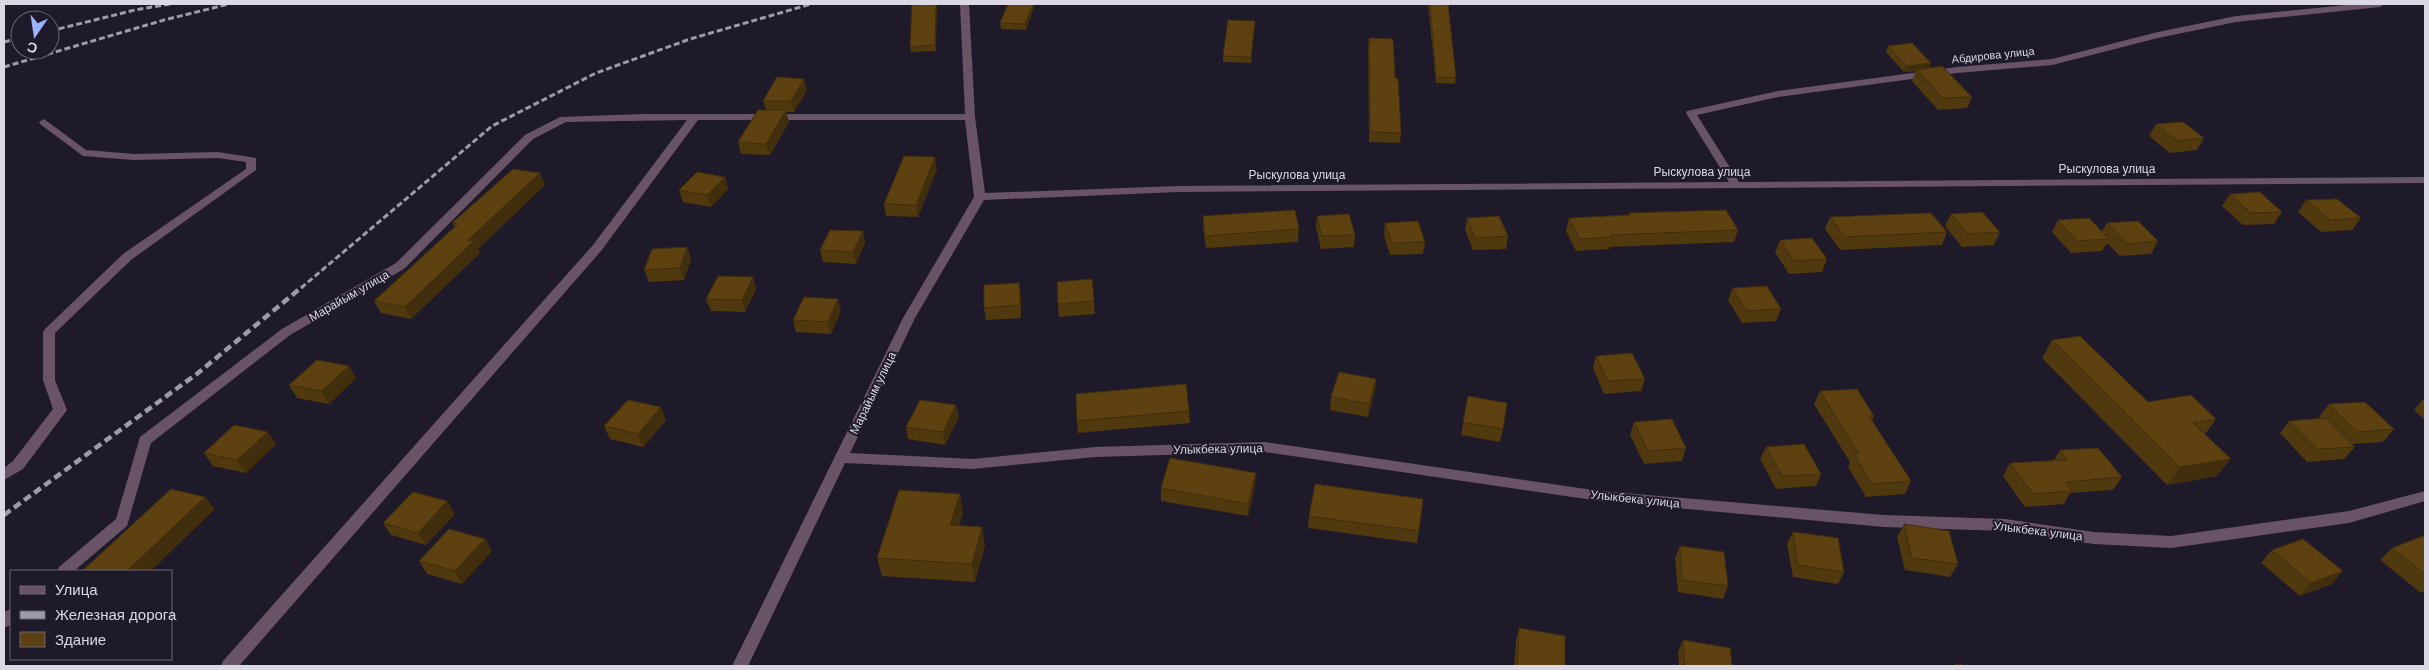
<svg xmlns="http://www.w3.org/2000/svg" width="2429" height="670" font-family="Helvetica,sans-serif">
<style>
.lines{fill:none;stroke-linecap:round;stroke-linejoin:round}
.minor{fill:#695366;fill-rule:evenodd}
.rail-far1{stroke:#9e9aa8;stroke-width:3;stroke-dasharray:6 3;stroke-linecap:butt}
.rail{stroke:#9e9aa8;stroke-width:4.5;stroke-dasharray:8 4.5;stroke-linecap:butt}
.wall{fill:#50380f}
.shaded-wall{fill:#412e0c}
.building{fill:#5d4111;stroke:#412e0c}
.labels{text-anchor:middle;dominant-baseline:central;stroke-width:4;stroke-linejoin:round;paint-order:stroke}
.far-street-label{font-size:11px;fill:#dbd8e4;stroke:#1f1a2a}
.street-label{font-size:12px;fill:#dbd8e4;stroke:#1f1a2a}
</style>
<rect width="100%" height="100%" fill="#1f1a2a"/>
<g class="lines">
<!-- minor -->
<path class="minor" d="M960,4H969L975,117L985,193L1178,186L1729,182L1686,113L1687,111L1778,91L1957,67L2052,59L2158,32L2236,16L2356,4H2385L2380,7L2236,22L2158,38L2052,65L1957,73L1778,97L1697,115L1739,182L2425,177V183L1178,192L984,200L915,318L850,453L973,459L1095,447L1265,442L1600,491L1884,515L2005,519L2094,532L2171,536L2349,511L2425,491V501L2349,523L2171,548L2094,544L2005,531L1884,527L1600,501L1265,452L1095,457L973,469L845,463L748,666H732L903,318L974,197L965,120H698L601,251L239,666H221L223,661L593,245L687,120L566,122L533,139L404,269L290,335L151,443L127,526L74,571H57L59,567L116,519L140,437L282,329L396,263L525,135L560,117L643,114H965Z
M44,119L86,150L134,154L218,152L256,158V170L131,260L55,333V380L67,410L23,469L4,480V468L13,461L53,409L43,380V332L45,329L123,254L246,169V162L218,158L134,160L83,156L40,124L39,122Z
M11,609V625L4,628V612Z"/>
<!-- rail-far1 -->
<path class="rail-far1" d="M50,31L135,10L170,4
M4,42L20,38
M4,67L164,20L229,4
M301,288L492,126L596,73L690,39L811,4"/>
<!-- rail -->
<path class="rail" d="M4,515L198,373L302,287"/>
</g>
<!-- wall -->
<path class="wall" d="M936,4V51L911,52L910,47Z
M1008,4H1035L1026,30L1001,29L1000,23Z
M1428,4H1448L1456,78L1455,84L1436,83Z
M1255,21L1251,63L1223,62V56Z
M1369,38L1395,78L1401,133L1400,143L1369,142L1368,48Z
M1888,46L1931,63L1929,68L1972,97L1967,108L1938,110L1912,81L1916,71L1904,72L1886,52Z
M804,79L807,90L794,112H786L789,122L770,155L741,154L738,142L766,110L763,101Z
M2156,124L2204,138L2197,150L2170,153L2149,136Z
M937,169L918,217L886,216L884,204Z
M725,177L728,189L711,207L683,202L679,190Z
M545,185L478,249L480,253L411,319L381,313L374,301L455,227L452,223Z
M2230,194L2282,212L2274,224L2243,225L2222,206Z
M2306,200L2361,218L2352,230L2321,232L2298,212Z
M1629,213L1738,230L1734,242L1609,247V249L1576,251L1566,231L1569,218L1628,215Z
M1951,214L2000,232L1994,245L1962,247L1945,226Z
M1203,216L1299,229L1298,242L1206,248L1203,228Z
M1317,216L1355,235L1354,247L1321,249L1316,228Z
M1830,217L1947,232L1942,245L1840,250L1825,229Z
M1467,218L1508,236L1506,249L1473,250L1465,230Z
M2058,220L2102,231L2107,223L2158,241L2151,254L2120,256L2107,243L2102,251L2071,253L2052,232Z
M1385,223L1425,242L1423,254L1390,255L1384,235Z
M863,231L865,243L856,264L823,262L820,250Z
M1780,240L1827,259L1822,272L1789,274L1775,252Z
M687,247L691,259L684,280L649,282L644,270Z
M753,277L756,289L745,312L711,311L706,299Z
M1092,279L1095,314L1059,317L1058,304Z
M1733,288L1781,309L1776,321L1742,323L1728,300Z
M1021,295V318L986,320L984,308Z
M841,311L831,334L796,332L793,320Z
M2052,340L2148,402L2216,419L2205,434L2217,476L2167,485L2042,358Z
M1596,356L1645,379L1641,391L1604,394L1593,368Z
M356,378L329,404L297,398L289,385Z
M1376,379L1375,391L1368,417L1330,410L1331,397Z
M1820,391L1874,416L1872,421L1911,481L1905,494L1866,497L1848,467L1850,462L1814,404Z
M1468,396L1503,429L1500,442L1461,435Z
M2425,397V420L2414,410Z
M2329,404L2394,429L2383,442L2352,444L2355,447L2344,459L2307,462L2280,433L2289,421L2321,419L2319,417Z
M1189,411L1190,423L1078,433L1077,421Z
M959,417L945,445L908,439L906,427Z
M666,420L643,447L610,439L604,426Z
M1634,422L1686,448L1682,461L1644,464L1630,435Z
M276,444L246,473L213,466L204,453Z
M1766,447L1821,474L1816,486L1776,489L1760,459Z
M2060,450L2122,477L2113,490L2070,493L2064,504L2025,507L2003,476L2010,463L2054,460Z
M1255,486L1248,516L1161,501V488Z
M963,512L959,525L985,545L975,582L882,576L877,558Z
M455,514L426,545L391,535L383,523Z
M1309,516L1419,531L1417,543L1308,528Z
M1904,524L1958,564L1950,577L1905,570L1897,537Z
M1793,532L1844,572L1838,584L1793,577L1787,544Z
M2425,538V591L2421,593L2380,560L2392,548Z
M1680,546L1728,586L1723,599L1678,592L1675,558Z
M2272,550L2332,584L2300,596L2261,563Z
M492,551L462,584L427,574L419,561Z
M1519,628L1565,666H1514L1516,641Z
M1683,640L1732,666H1679L1678,652Z"/>
<!-- shaded-wall -->
<path class="shaded-wall" d="M936,4H937L936,51L935,45Z
M1033,4H1035L1026,30L1025,24Z
M1931,63L1929,69L1917,70L1916,71L1904,72L1907,66Z
M804,79L807,90L794,112L791,101Z
M786,110L789,122L770,155L766,144Z
M935,157L937,169L918,217L916,205Z
M540,173L545,185L478,249L480,253L411,319L405,307L468,240Z
M725,177L728,189L711,207L707,195Z
M863,231L865,243L856,264L853,252Z
M687,247L691,259L684,280L680,268Z
M753,277L756,289L745,312L742,300Z
M1019,283L1021,295V318L1020,305Z
M838,299L841,311L831,334L828,322Z
M349,366L356,378L329,404L322,391Z
M1376,379L1375,391L1368,417L1369,404Z
M956,405L959,417L945,445L943,432Z
M661,407L666,420L643,447L638,434Z
M268,432L276,444L246,473L237,460Z
M2231,459L2217,476L2167,485L2180,467Z
M1256,473L1255,486L1248,516V504Z
M960,494L963,512L954,543L950,525Z
M205,497L215,509L151,571H127Z
M447,501L455,514L426,545L418,533Z
M982,527L985,545L975,582L972,564Z
M485,539L492,551L462,584L455,571Z
M2343,571L2332,584L2300,596L2311,583Z"/>
<!-- building -->
<path class="building" d="M912,4H936L935,45L910,47Z
M1008,4H1033L1025,24L1000,23Z
M1430,4H1448L1456,78L1436,77Z
M1228,20L1255,21L1251,57L1223,56Z
M1369,38L1393,39L1395,78H1398L1401,133L1370,132Z
M1912,43L1931,63L1907,66L1888,46Z
M1942,66L1972,97L1943,98L1917,70Z
M777,77L804,79L791,101H763Z
M758,110H786L766,144L738,142Z
M2183,122L2204,138L2177,141L2156,124Z
M904,156L935,157L916,205L884,204Z
M513,169L540,173L468,240L474,241L405,307L374,301L458,224L452,223Z
M697,172L725,177L707,195L679,190Z
M2260,192L2282,212L2251,213L2230,194Z
M2337,199L2361,218L2330,220L2306,200Z
M1295,210L1299,229L1205,236L1203,216Z
M1726,210L1738,230L1611,235L1612,237L1579,239L1569,218L1630,215L1629,213Z
M1982,212L2000,232L1968,234L1951,214Z
M1931,213L1947,232L1845,237L1830,217Z
M1349,214L1355,235L1322,236L1317,216Z
M1499,216L1508,236L1475,238L1467,218Z
M2089,218L2109,239L2077,241L2058,220Z
M1418,221L1425,242L1392,243L1385,223Z
M2138,221L2158,241L2127,244L2107,223Z
M830,230L863,231L853,252L820,250Z
M1812,238L1827,259L1794,261L1780,240Z
M687,247L680,268L644,270L652,249Z
M718,276L753,277L742,300L706,299Z
M1092,279L1094,301L1058,304L1057,282Z
M1019,283L1020,305L984,308V285Z
M1767,286L1781,309L1746,311L1733,288Z
M804,297L838,299L828,322L793,320Z
M2080,336L2148,402L2191,395L2216,419L2193,423L2231,459L2180,467L2052,340Z
M1632,353L1645,379L1608,381L1596,356Z
M317,360L349,366L322,391L289,385Z
M1339,372L1376,379L1369,404L1331,397Z
M1186,384L1189,411L1077,421L1076,394Z
M1857,389L1874,416H1869L1911,481L1872,484L1854,454H1859L1820,391Z
M1468,396L1507,403L1503,429L1463,422Z
M628,400L661,407L638,434L604,426Z
M920,400L956,405L943,432L906,427Z
M2365,402L2394,429L2357,432L2329,404Z
M2326,418L2355,447L2317,449L2289,421Z
M1672,419L1686,448L1648,451L1634,422Z
M234,425L268,432L237,460L204,453Z
M1804,444L1821,474L1782,476L1766,447Z
M2098,448L2122,477L2065,482L2072,491L2033,494L2010,463L2067,460L2060,450Z
M1170,458L1256,473L1248,504L1161,488Z
M1315,484L1423,499L1419,531L1309,516Z
M171,489L205,497L127,571H82Z
M899,490L960,494L950,525L982,527L972,564L877,558Z
M413,492L447,501L418,533L383,523Z
M1904,524L1949,531L1958,564L1912,558Z
M449,529L485,539L455,571L419,561Z
M1793,532L1838,538L1844,572L1798,565Z
M2423,536L2425,538V574L2392,548Z
M2303,539L2343,571L2311,583L2272,550Z
M1680,546L1724,552L1728,586L1682,580Z
M1519,628L1565,636V666H1517Z
M1683,640L1730,648L1732,666H1685Z
M1955,664L1968,666H1956Z"/>
<g class="labels">
<!-- far-street labels -->
<g class="far-street-label">
<text transform="translate(1993 55) rotate(-6)">Абдирова улица</text>
</g>
<!-- street labels -->
<g class="street-label">
<text x="2107" y="169">Рыскулова улица</text>
<text x="1702" y="172">Рыскулова улица</text>
<text x="1297" y="175">Рыскулова улица</text>
<text transform="translate(349 296) rotate(-30)">Марайым улица</text>
<text transform="translate(873 393) rotate(-64)">Марайым улица</text>
<text transform="translate(1218 449) rotate(-1)">Улыкбека улица</text>
<text transform="translate(1635 499) rotate(6)">Улыкбека улица</text>
<text transform="translate(2038 531) rotate(7)">Улыкбека улица</text>
</g>
</g>
<!-- border -->
<rect width="2429" height="670" fill="none" stroke="#dbd8e4" stroke-width="10"/>
<!-- legend -->
<rect x="10" y="570" width="162" height="90" fill="#1f1a2a" stroke="#6a6674"/>
<rect x="20" y="586" width="25" height="8" fill="#695366" stroke="#6a6674"/>
<text x="55" y="595" font-size="15" fill="#dbd8e4">Улица</text>
<rect x="20" y="611" width="25" height="8" fill="#9e9aa8" stroke="#6a6674"/>
<text x="55" y="620" font-size="15" fill="#dbd8e4">Железная дорога</text>
<rect x="20" y="632" width="25" height="15" fill="#5d4111" stroke="#6a6674"/>
<text x="55" y="645" font-size="15" fill="#dbd8e4">Здание</text>
<!-- north arrow -->
<g transform="translate(35 35) rotate(193)"><circle r="24" fill="#1f1a2a" stroke="#6a6674"/>
<path d="M0-4L9 19L0 12L-9 19Z" fill="#9bb4fd"/>
<text y="-8" font-size="14" font-weight="bold" text-anchor="middle" fill="#dbd8e4">С</text>
</g>
</svg>
